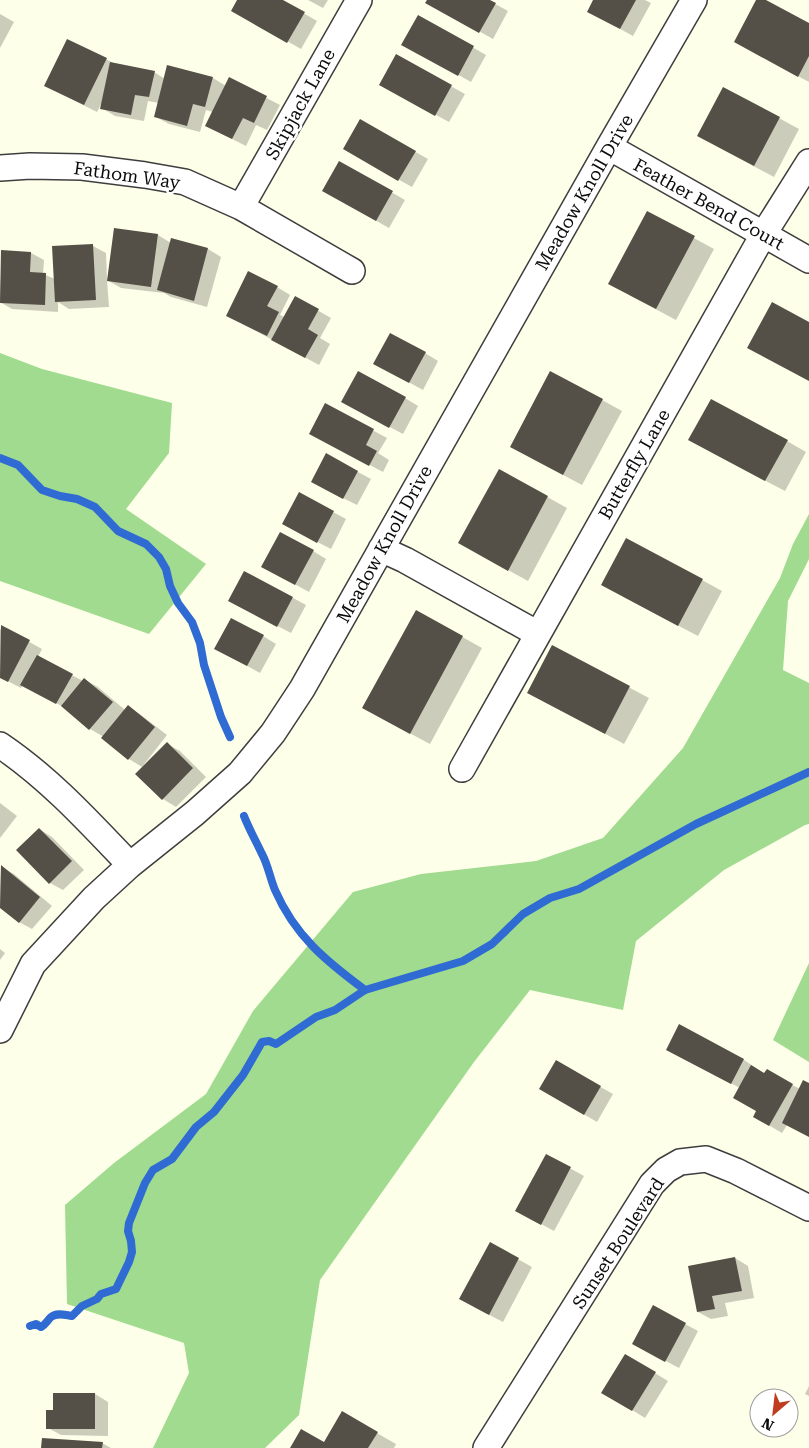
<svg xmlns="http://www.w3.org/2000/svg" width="809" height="1448" font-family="'Roboto Serif',serif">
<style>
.forest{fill:#a0db90}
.shadow{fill:#0003}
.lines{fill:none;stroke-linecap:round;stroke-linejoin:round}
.stream{stroke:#2f6bd2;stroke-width:8}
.building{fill:#544f47}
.minor-casing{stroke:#3e3e3e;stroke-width:28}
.minor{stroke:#fff;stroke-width:25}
.labels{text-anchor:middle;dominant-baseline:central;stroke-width:5;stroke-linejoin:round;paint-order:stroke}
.street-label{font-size:18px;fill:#0b0b0b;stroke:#fff}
</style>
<rect width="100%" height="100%" fill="#feffe9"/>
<!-- forest -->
<path class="forest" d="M0,353L42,369L172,403L169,453L126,509L206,564L149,634L0,581Z
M809,514V559L788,601L783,670L809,683V824L805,825L724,870L636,941L623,1010L530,990L474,1062L320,1280L299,1415L265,1448H153L189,1373L184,1343L67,1304L65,1205L114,1163L206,1094L253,1011L353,892L421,874L536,861L603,838L683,748L780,578L793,544Z
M809,963V1062L773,1040Z"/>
<!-- shadow -->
<path class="shadow" d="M238,0H281L317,21L301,49L232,10Z
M308,0H328L323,8Z
M428,0H488L508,11L493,39L427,2Z
M595,0H645L651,3L633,36L602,19Z
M757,0H763L809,24V82L755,53Z
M0,14L14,22L0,48Z
M418,16L486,55L471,82L403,44Z
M396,56L465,94L449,122L394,92Z
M106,59L115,64L154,72L165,79L213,78L226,86L230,79L280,105L267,130L256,125L246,146L220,133L213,112L206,110L200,132L169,124L156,117L159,103L148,101L144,121L115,116L102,108V102L97,112L59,93Z
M724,88L799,129L774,177L718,147Z
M360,121L428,159L412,187L344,149Z
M339,162L405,200L389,228L323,191Z
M648,213L714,249L676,320L629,295Z
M115,229L158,235L171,243L172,239L208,249L221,257L207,307L171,297L164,293L121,288L107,280L109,307L69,309L58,302V312L12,309L0,302L2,251L31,253L44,260L43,274L55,279L93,246L106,253L107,279H109Z
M277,287L290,295L280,315L285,317L296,298L331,318L320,338L330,344L319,365L241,323Z
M425,353L438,361L423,390L388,371Z
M405,398L418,406L403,434L356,409Z
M602,400L622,411L582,485L531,458Z
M326,405L387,438L378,453L389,460L383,472L324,441Z
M787,441L806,452L785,491L709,451Z
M326,455L371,479L357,505L325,489Z
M499,470L567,508L528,581L479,554Z
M333,512L346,519L331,549L296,531Z
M313,551L326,559L309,592L276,574Z
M245,572L306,605L291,633L243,608Z
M702,580L722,591L698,636L622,596Z
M416,611L482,648L430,744L383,719Z
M2,627L42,649L38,657L83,681L85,680L98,687L125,710L128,707L141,715L167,735L142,767L129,759L103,738L104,737L90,729L67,709L23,685L21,688L0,677V630Z
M263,636L276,644L260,673L229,656Z
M553,647L649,698L624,744L548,703Z
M167,744L180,751L206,777L176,807L163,799L137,774Z
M0,803L17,816L0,838Z
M39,829L52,837L84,870L63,890L50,883Z
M1,867L14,874L52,906L32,929L19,922L0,906Z
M0,949L5,953L0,960Z
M680,1026L744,1060L765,1074L767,1071L800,1089L809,1085V1136L787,1125L782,1133L755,1117L758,1110L740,1088L680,1057Z
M556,1062L613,1094L597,1122L541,1089Z
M546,1155L584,1176L554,1231L530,1218Z
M490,1244L532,1267L503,1322L474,1307Z
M735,1258L748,1266L754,1298L725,1303L728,1316L711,1319L698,1312Z
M685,1324L698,1331L679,1368L647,1351Z
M625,1355L668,1381L645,1418L632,1410Z
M809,1386V1396L805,1394Z
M95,1394L108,1402V1436L61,1435L48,1428L54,1411Z
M342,1413L396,1444L394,1448H291L324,1444Z
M102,1443L111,1448H43Z"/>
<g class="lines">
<!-- stream -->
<path class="stream" d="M0,458L18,465L42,490L60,496L77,499L95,507L118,531L146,544L159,557L166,569L170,586L178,603L192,622L200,643L204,665L221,717L230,737
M244,816C249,829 256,841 262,854C268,865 270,878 275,890C295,936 326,961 365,990
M30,1326L36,1324L41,1327C46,1324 47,1321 51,1317C57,1312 65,1315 72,1316L82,1306L97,1299L101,1294L116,1289L129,1262L132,1252L131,1241L128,1231L129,1223L145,1183L153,1170L172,1159L196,1127L214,1112L243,1075L262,1042L269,1041L276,1044L316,1017L335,1010L365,990L463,961L492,944L523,914L550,898L579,889L696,824L809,772"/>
</g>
<!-- building -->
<path class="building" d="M237,0H283L305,12L287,43L231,11Z
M427,0H490L496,3L479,33L425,3Z
M593,0H636L620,29L587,12Z
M756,0H766L809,23V56L798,77L734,42Z
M418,15L474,46L458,76L401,45Z
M67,39L107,58L84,105L44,86Z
M396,54L452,85L435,116L379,85Z
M110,62L155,71L149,97L135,95L131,115L100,109Z
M167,65L213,77L205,107L193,104L187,126L154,117Z
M229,77L267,96L254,123L243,118L232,139L205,126Z
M723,87L780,117L754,166L697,136Z
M360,119L416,151L398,181L343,149Z
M339,161L393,191L376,221L322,191Z
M647,211L695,236L656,309L608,284Z
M114,228L158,234L151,287L107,281Z
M171,238L208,248L194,301L157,290Z
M93,244L96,300L55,302L52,246Z
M1,250L31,252L30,272L46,273L45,305L0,303Z
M248,271L278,286L267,306L279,312L267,336L226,316Z
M295,296L319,309L308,329L318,335L305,358L271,340Z
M772,302L809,322V381L747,348Z
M390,333L426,352L409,383L373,364Z
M358,371L406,397L389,428L341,402Z
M550,371L603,399L563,475L510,447Z
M711,399L788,440L765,481L688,440Z
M325,403L374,429L366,445L377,451L369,466L309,434Z
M326,453L358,471L343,499L311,482Z
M499,469L548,496L508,571L458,543Z
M299,492L334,511L317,543L282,524Z
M280,532L314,550L295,585L261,567Z
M626,538L703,579L678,626L601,585Z
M244,571L293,597L277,627L228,601Z
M416,610L463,636L410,734L362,708Z
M231,618L264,635L247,666L214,649Z
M1,625L30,640L8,682L0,678Z
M552,645L630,686L605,734L527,693Z
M37,655L73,674L56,704L20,685Z
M84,678L113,702L89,730L61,706Z
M128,705L155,727L128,760L101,738Z
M167,742L193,768L162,800L135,774Z
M39,828L72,861L49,884L16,850Z
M1,865L40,897L19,923L0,908Z
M679,1024L744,1059L731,1084L666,1050Z
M556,1060L601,1086L584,1115L539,1089Z
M751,1065L764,1073L767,1069L793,1084L769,1126L753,1117L756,1111L733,1098Z
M803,1080L809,1083V1137L782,1123Z
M546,1154L571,1167L541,1225L515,1211Z
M490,1242L519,1258L489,1315L459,1299Z
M735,1257L742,1291L712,1296L715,1309L697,1312L688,1266Z
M653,1305L686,1323L665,1362L632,1344Z
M625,1354L656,1372L632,1411L601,1393Z
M53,1393H95V1429H46V1410H53Z
M342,1411L378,1432L368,1448H290L301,1429L324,1442Z
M42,1438L103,1442L102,1448H41Z"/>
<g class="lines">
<defs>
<path id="minor" d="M609,147L809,260
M0,168L30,166L82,167L145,175L185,182L241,207L352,271
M241,207L359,0
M381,549L405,560L538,634
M0,745C49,778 89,822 130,865
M462,769L763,235L809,162
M0,1030L33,964L94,898L130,865L195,813L240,773L273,733L302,689L609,147L694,0
M486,1448L652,1184L666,1170L680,1162L706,1159L736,1171L809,1208"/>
</defs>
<!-- minor casing -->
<use href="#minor" class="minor-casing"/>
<!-- minor -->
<use href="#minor" class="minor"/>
</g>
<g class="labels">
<!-- street labels -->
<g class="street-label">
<text transform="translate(300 104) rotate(-61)">Skipjack Lane</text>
<text transform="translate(127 175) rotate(8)">Fathom Way</text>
<text transform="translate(584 192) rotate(-60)">Meadow Knoll Drive</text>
<text transform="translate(709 204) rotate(29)">Feather Bend Court</text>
<text transform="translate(634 464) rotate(-60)">Butterfly Lane</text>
<text transform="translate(384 544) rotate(-61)">Meadow Knoll Drive</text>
<text transform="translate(618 1243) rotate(-57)">Sunset Boulevard</text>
</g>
</g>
<!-- north arrow -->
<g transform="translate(774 1413) rotate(208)"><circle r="24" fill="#ffffff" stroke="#9d9d9d"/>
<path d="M0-4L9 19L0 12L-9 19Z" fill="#bf3c1e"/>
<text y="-8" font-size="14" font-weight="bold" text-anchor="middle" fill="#0b0b0b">N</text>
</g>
</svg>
